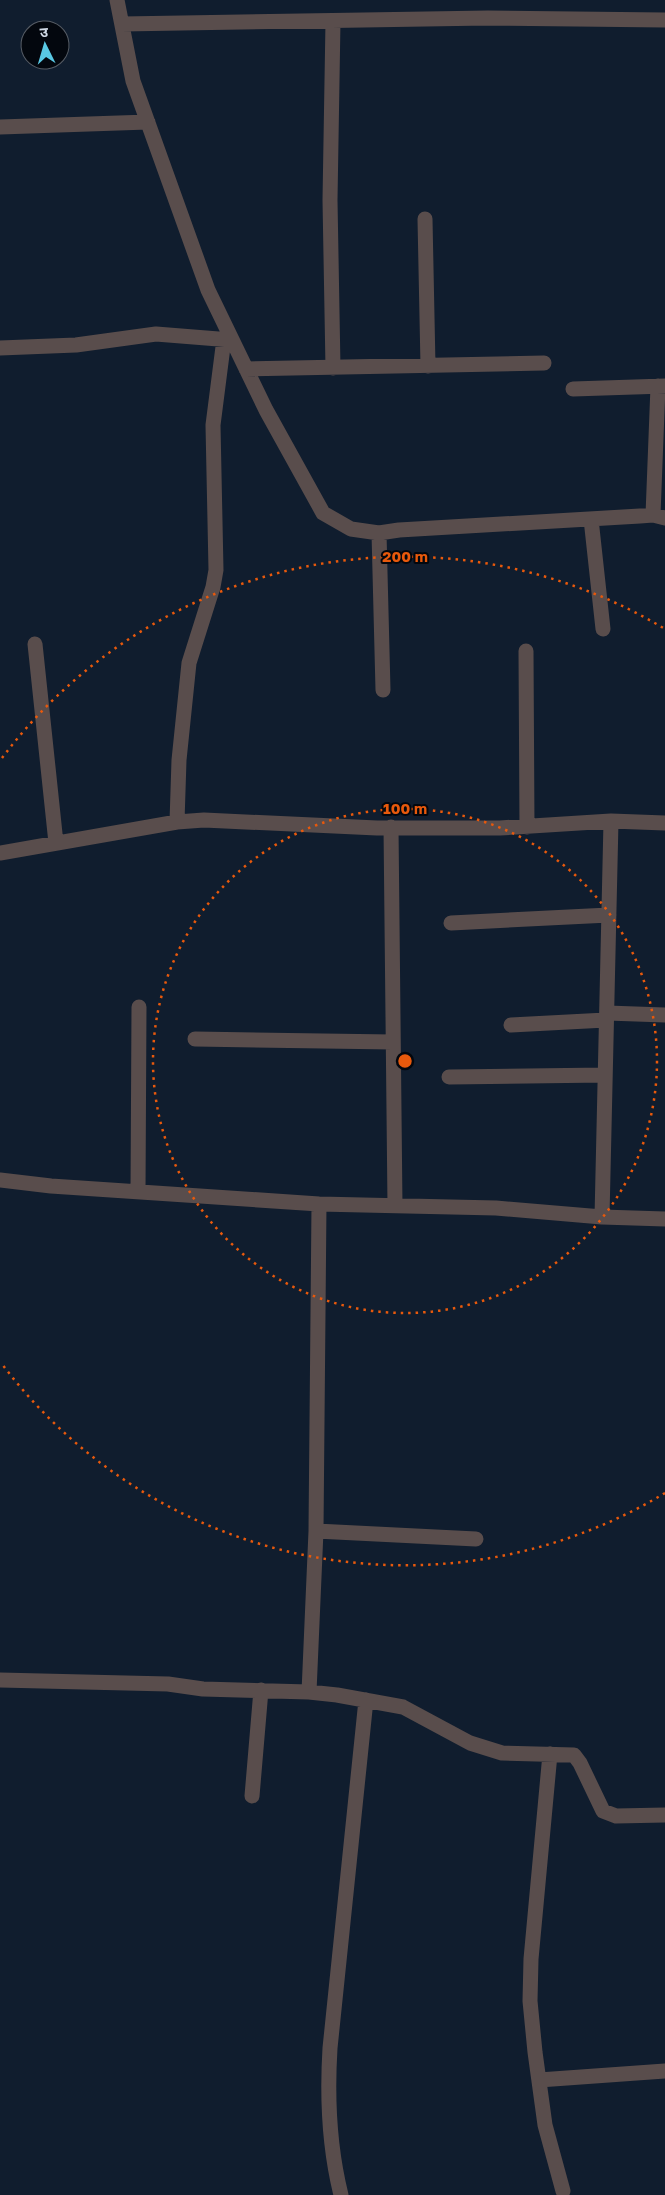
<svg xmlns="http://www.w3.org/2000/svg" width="665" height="2195" font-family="'Golos Text','Noto Sans Devanagari',sans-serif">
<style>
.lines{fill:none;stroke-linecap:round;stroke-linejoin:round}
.minor{stroke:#594d4c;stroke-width:15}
.ring{fill:none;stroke:#e8590c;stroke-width:2.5;stroke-dasharray:2.5 5}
.centre{fill:#e8590c;stroke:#03070e;stroke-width:2.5}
.ring-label{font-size:15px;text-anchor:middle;font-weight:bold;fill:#e8590c;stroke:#03070e;stroke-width:4;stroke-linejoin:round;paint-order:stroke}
</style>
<rect width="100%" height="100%" fill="#101d2e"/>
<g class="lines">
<!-- minor -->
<path class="minor" d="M117,0L133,81L208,290L266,410L323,513L351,529L379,533L399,530L640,516L653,515L665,518
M122,24L488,18L665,20
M0,127L148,122
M425,219L428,366
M0,348L76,345L156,334L231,340
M333,368L330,200L333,21
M246,369L544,363
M573,389L665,386
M653,515L658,386
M591,519L603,629
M379,533L383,690
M35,644L56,843
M526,651L527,827
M177,822L179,760L189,663L213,587L216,570L213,425L224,339
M391,827L395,1206
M0,853L177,822L204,820L377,828H500L611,821L665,823
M451,923L609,915
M607,1013L665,1015
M511,1025L606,1020
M195,1039L393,1042
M449,1077L605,1075
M0,1180L51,1186L319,1204L496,1208L602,1217L665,1219
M138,1192L139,1007
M602,1217L611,821
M316,1531L476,1539
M0,1680L168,1684L203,1689L309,1692L337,1695L403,1707L470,1743L502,1753L574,1755L580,1763L603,1811L616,1816L665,1815
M309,1692L316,1531L319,1204
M550,1754L531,1959L530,2001L535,2052L545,2125L563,2191
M252,1796L261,1690
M539,2080L665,2071
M341,2195C329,2147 327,2097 330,2048L366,1700"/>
</g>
<!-- distance rings -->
<g class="ring">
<circle cx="405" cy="1061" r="252"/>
<path d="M665 1493A504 504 0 0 1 2 1364M2 758A504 504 0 0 1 665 629"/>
</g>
<circle cx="405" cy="1061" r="8" class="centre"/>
<g class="ring-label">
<text x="405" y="562">200 m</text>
<text x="405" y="814">100 m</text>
</g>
<!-- north arrow -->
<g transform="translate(45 45) rotate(355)"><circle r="24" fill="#03070e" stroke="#565c65"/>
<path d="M0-4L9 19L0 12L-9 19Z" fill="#59c8e4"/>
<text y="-8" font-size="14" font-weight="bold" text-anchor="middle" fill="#d2dbe7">उ</text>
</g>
</svg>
